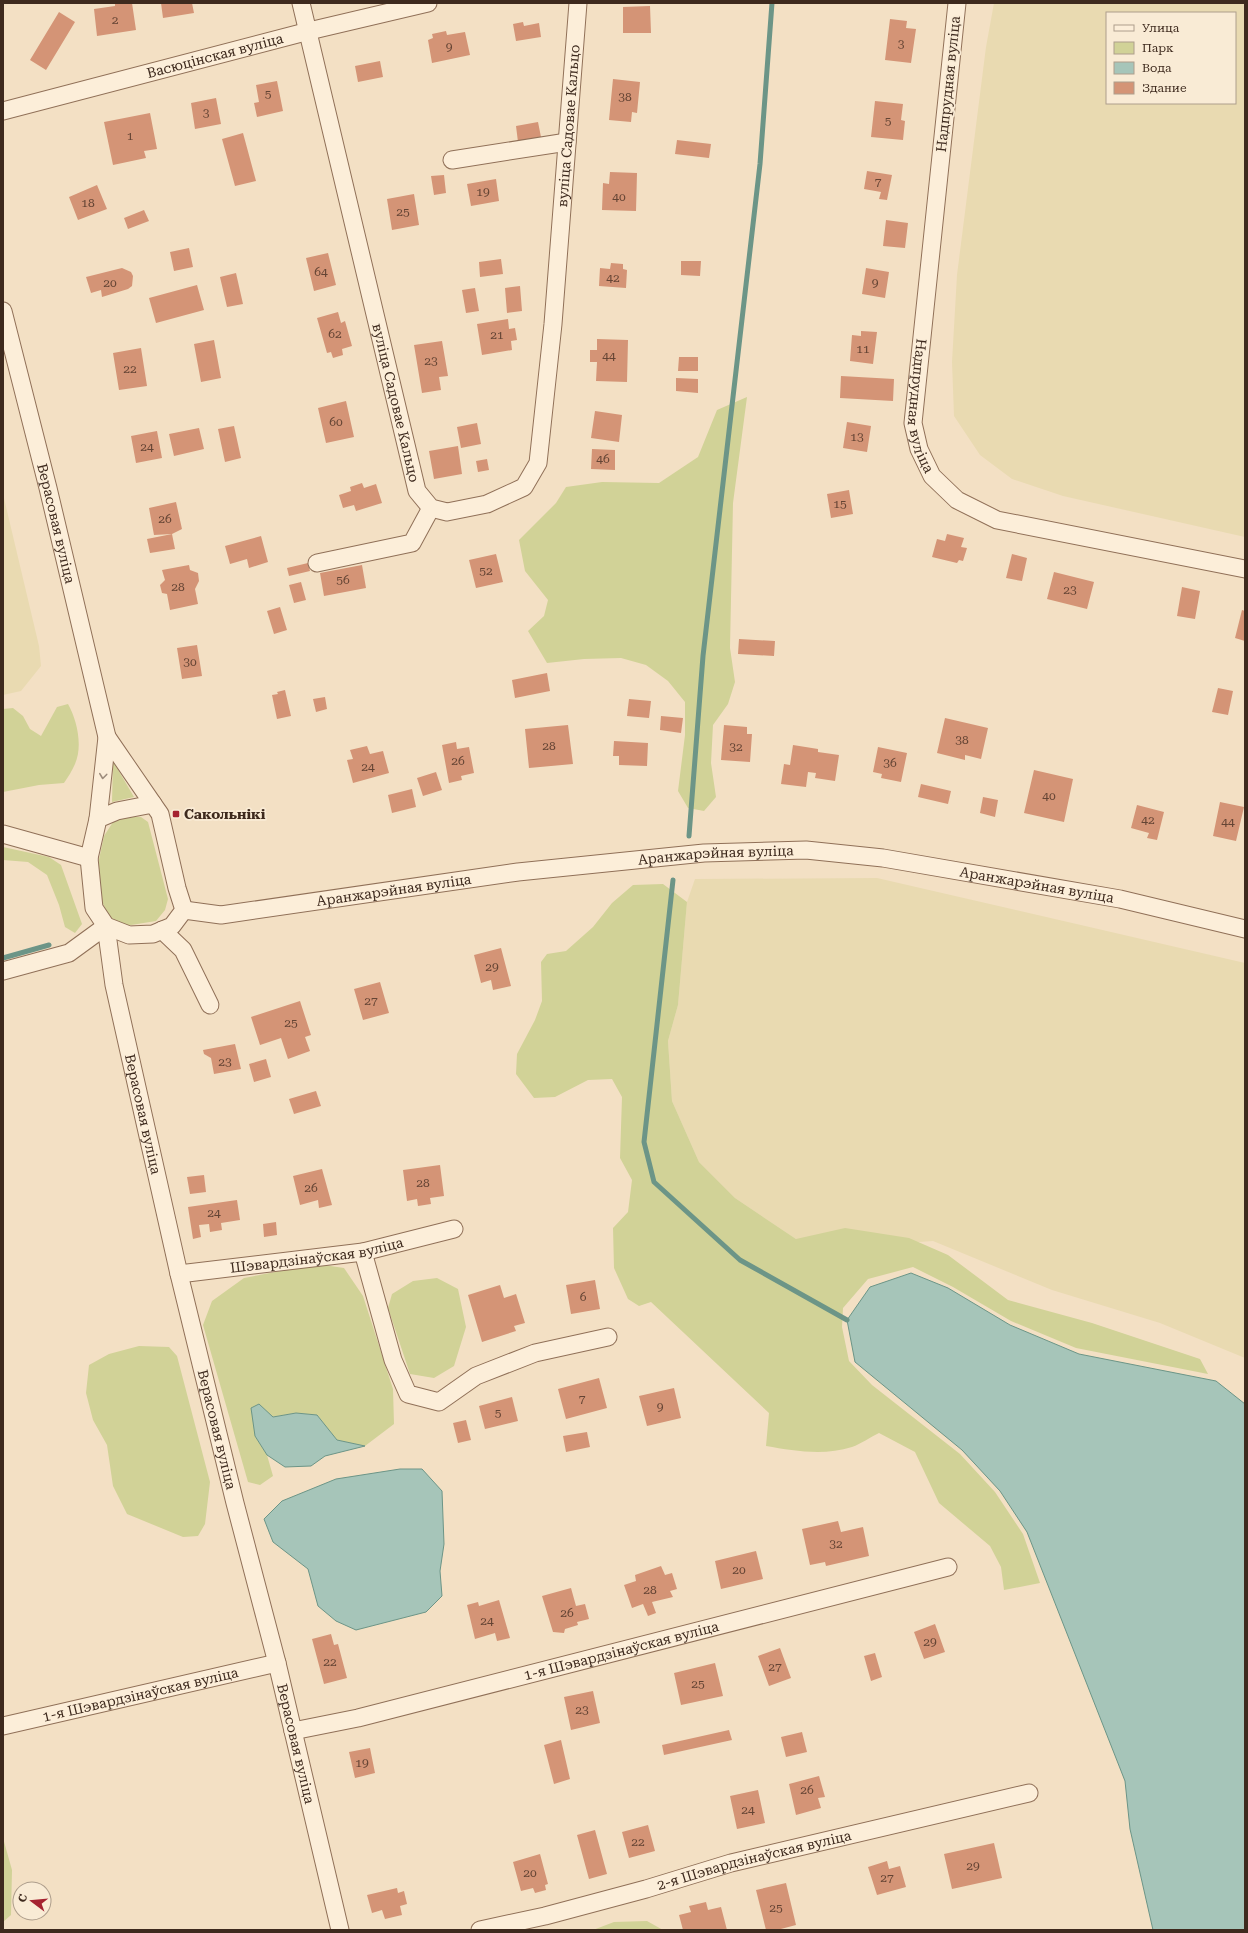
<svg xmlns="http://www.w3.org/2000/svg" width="1248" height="1933" font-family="'Roboto Serif',serif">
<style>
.farmland{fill:#e9dab1;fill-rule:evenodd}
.green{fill:#d1d297}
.water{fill:#a6c5b9;stroke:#6c9587}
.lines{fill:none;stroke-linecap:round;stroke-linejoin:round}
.stream{stroke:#6c9587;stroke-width:5}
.building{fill:#d49476}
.minor-casing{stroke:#907058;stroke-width:19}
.minor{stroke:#fceed9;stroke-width:17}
.oneway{stroke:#9d8c7c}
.poi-dot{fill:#a52230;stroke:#f9ebd5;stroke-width:1.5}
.labels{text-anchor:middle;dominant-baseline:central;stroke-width:3.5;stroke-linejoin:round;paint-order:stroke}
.number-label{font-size:12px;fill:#644434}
.street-label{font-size:14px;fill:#3e2a1e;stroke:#f9ebd5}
.poi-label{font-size:14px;font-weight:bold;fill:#3e2a1e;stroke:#f9ebd5;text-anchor:start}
</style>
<rect width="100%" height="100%" fill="#f3e0c4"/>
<!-- farmland -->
<path class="farmland" d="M994,3H1245V537L1063,496L1012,479L980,455L954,416L952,362L957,275L986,47ZM1107,13H1235V103H1107Z
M3,494L39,646L41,666L21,691L3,695Z
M877,878L1245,963V1358L1160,1323L1052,1290L933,1241L878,1245L796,1239L735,1198L699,1162L672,1101L668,1041L678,1005L687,902L695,879Z"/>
<!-- green -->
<path class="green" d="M747,397L733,503L730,648L735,682L728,704L713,725L711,763L716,797L704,811L688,808L678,791L685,735V702L668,681L646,665L621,658L584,659L547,663L528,631L544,616L548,600L525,571L519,540L556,503L566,487L602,482L659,483L698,457L717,410Z
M68,704C77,720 83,746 75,764C72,771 68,777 64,783L39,785L3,792V709L13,708L23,716L30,729L41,736L57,707Z
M113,761L134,797L112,802Z
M126,817H141L148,822L168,899L165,910L156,921L125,926L111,919L102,902L98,864L104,836L113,822Z
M3,847L49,857L61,865L82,924L75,933L65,927L59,905L47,875L28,862L3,860Z
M663,884L687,902L678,1005L668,1041L672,1101L699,1162L735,1198L796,1239L845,1228L909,1238L948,1255L1008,1300L1092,1323L1200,1359L1208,1374L1076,1348L1011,1321L953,1287L913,1267L868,1279L843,1308L842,1327L849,1361L872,1385L960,1454L995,1492L1023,1534L1040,1583L1004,1590L1001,1567L990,1546L939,1503L915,1452L879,1433C870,1437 861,1444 852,1447C824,1456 794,1451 766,1446L769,1413L651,1302L639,1306L628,1299L614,1268L613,1228L628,1212L632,1180L620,1158L622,1097L612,1079L588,1080L555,1097L534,1098L516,1074L517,1054L535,1020L542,1001L541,962L547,954L566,951L593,927L612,903L633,885Z
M317,1264L344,1268L363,1296L393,1389L394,1424L365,1446L337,1440L317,1415L296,1413L272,1417L255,1436L267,1455L273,1476L260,1485L248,1482L203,1325L212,1301L244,1278Z
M437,1278L458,1289L466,1327L454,1366L434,1378L410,1374L388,1308L392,1294L413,1281Z
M139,1346L169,1347L177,1356L210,1482L205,1524L198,1536L183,1537L127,1514L113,1486L107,1445L93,1420L86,1393L89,1365L109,1354Z
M3,1838L12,1870L11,1915L3,1922Z
M647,1921L663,1930H593L614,1922Z"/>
<!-- water -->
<path class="water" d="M911,1273L948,1288L1010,1325L1079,1354L1216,1381L1245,1404V1930H1153L1130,1829L1125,1781L1027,1532L1000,1491L962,1450L855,1362L847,1320L870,1287Z
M259,1404L273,1417L296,1413L317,1415L337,1440L365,1446L325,1456L311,1466L285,1467L267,1455L255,1436L251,1408Z
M400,1469H422L442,1491L444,1544L440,1571L442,1596L426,1612L356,1630L336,1621L318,1606L308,1569L273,1542L264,1519L282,1501L336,1479Z"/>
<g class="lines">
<!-- stream -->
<path class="stream" d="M689,836L703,656L760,164L772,3
M673,880L644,1142L654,1182L740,1260L847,1320
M3,958L49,945"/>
</g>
<!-- building -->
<path class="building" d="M115,3H132L136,30L97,36L94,9L115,6Z
M161,3H192L194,13L163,18Z
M650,6L651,33H623V7Z
M59,12L75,22L46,70L30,60Z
M890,19L907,21L906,28L916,29L911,63L885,60Z
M523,22L524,26L539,23L541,37L516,41L513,24Z
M446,31L447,35L465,32L470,55L432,63L428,40L433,38L432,34Z
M380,61L383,77L358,82L355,66Z
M613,79L640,82L637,113L632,112L631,122L609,120Z
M277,81L283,111L257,117L254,103L259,102L256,85Z
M216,98L221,124L195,129L191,103Z
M875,101L903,104L901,120L905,121L903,140L871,137Z
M150,113L157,149L144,151L146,158L113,165L104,122Z
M538,122L541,137L518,142L516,126Z
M243,133L256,181L235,186L222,139Z
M677,140L711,144L709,158L675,154Z
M867,171L892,175L887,200L879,199L881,192L864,189Z
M610,172L637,173L636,211L602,210L603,183L609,184Z
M444,175L446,193L434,195L431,176Z
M496,179L499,201L471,206L467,184Z
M97,185L107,209L78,220L69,197Z
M414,194L419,225L392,230L387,199Z
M144,210L149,221L128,229L124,218Z
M886,220L908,223L905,248L883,246Z
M189,248L193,267L174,271L170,252Z
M328,253L336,285L314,291L306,258Z
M501,259L503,274L480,277L479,262Z
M681,261H701L700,276L681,275Z
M611,263L623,264V269L627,270L626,288L599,286L600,268L610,269Z
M122,268L131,272L133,276L132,286L128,289L102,297L101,290L91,293L86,277Z
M866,268L889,272L885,298L862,294Z
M236,273L243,304L227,307L220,277Z
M197,285L204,310L156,323L149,298Z
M520,286L522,311L507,313L505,288Z
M475,288L479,311L466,313L462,290Z
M338,312L341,323L345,321L352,346L342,349L343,355L333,358L331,352L327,353L317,318Z
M508,319L509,329L515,328L517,340L511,341L512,350L482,355L477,324Z
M861,331L877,332L873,364L850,361L852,335L861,336Z
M597,339L628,340L627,382L596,381L597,362H590V350H597Z
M214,340L221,378L201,382L194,344Z
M442,341L448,376L439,377L441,390L422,393L414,345Z
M141,348L147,386L119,390L113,353Z
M679,357H698V371H678Z
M841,376L894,379L893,401L840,398Z
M676,378L698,379V393L676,391Z
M346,401L354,437L326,443L318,408Z
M595,411L622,415L619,442L591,438Z
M847,422L871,426L867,452L843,448Z
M477,423L481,444L461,448L457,427Z
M234,426L241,458L225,462L218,429Z
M199,428L204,449L174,456L169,434Z
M157,431L162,458L136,463L131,436Z
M458,446L462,474L434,479L429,451Z
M592,449L615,450V470L591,469Z
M487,459L489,470L478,472L476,461Z
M362,483L364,488L376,484L382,503L356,511L354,505L343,508L339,495L351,491L350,487Z
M849,490L853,514L831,518L827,494Z
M176,502L182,529L172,534L175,549L150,553L147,539L172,534L154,535L149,508Z
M947,534L964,538L961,547L967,548L963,561L959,560L957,563L932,557L937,539L945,541Z
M261,536L268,562L249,568L247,559L230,564L225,546Z
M496,554L503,582L476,588L469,560Z
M1012,554L1027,558L1022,581L1006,578Z
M308,563L310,571L289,576L287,568Z
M189,565L190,570L198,573L199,581L195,589L198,604L170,610L167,594L162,593L160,585L165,580L162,570Z
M362,565L366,588L324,596L320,573Z
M1054,572L1094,582L1087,609L1047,599Z
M301,582L306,600L294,603L289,585Z
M1182,587L1200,591L1195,619L1177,616Z
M280,607L287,630L274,634L267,611Z
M1242,610L1245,611V641L1235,638Z
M739,639L775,641L774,656L738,654Z
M197,645L202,676L182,679L177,648Z
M547,673L550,691L515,698L512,680Z
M1218,688L1233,691L1228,715L1212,712Z
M285,690L291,716L277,719L272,695L278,694L277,692Z
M325,697L327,709L316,712L313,699Z
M629,699L651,701L649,718L627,716Z
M661,716L683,718L681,733L660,730Z
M945,718L988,728L981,759L965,755V760L937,753Z
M568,725L573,764L529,768L525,729Z
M724,725L747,727V734H752L750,762L721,760Z
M614,741L648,743L647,766L619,765V756H613Z
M456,742L457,749L469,747L474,773L461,776L462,780L449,783L442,745Z
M793,745L818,749V752L839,755L835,781L815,778L816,773L808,772L806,787L781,784L784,764L790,765Z
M367,746L370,754L383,751L389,773L353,783L347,760L353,759L350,750Z
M878,747L907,753L901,782L881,778L882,774L873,772Z
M1034,770L1073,779L1064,822L1024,813Z
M436,772L442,790L423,796L417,778Z
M921,784L951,791L948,804L918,797Z
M412,789L416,807L392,813L388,795Z
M983,797L998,800L995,817L980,813Z
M1220,802L1244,807L1236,841L1213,836Z
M1137,805L1164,812L1157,840L1147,838L1149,833L1131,828Z
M501,948L511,986L493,990L491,980L481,983L474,955Z
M380,982L389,1013L363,1020L354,989Z
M300,1001L311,1035L305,1037L310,1051L288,1059L281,1038L260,1045L251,1017Z
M235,1044L241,1069L214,1074L211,1058L204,1054L203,1050Z
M266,1059L271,1077L254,1082L249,1064Z
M316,1091L321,1106L294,1114L289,1099Z
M440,1165L444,1196L430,1198L431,1204L418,1206L417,1199L407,1201L403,1170Z
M322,1169L332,1205L319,1208L318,1200L300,1205L293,1176Z
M204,1175L206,1192L190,1194L187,1177Z
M237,1200L240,1220L221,1223L222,1230L210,1232L209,1224L199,1225L201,1237L193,1239L188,1207Z
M276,1222L277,1235L264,1237L263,1224Z
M595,1280L600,1309L571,1314L566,1285Z
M500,1285L504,1298L516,1294L525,1323L514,1326L516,1331L482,1342L468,1295Z
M599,1378L607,1408L566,1419L558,1389Z
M674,1388L681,1418L647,1426L639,1396Z
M512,1397L518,1421L485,1429L479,1406Z
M466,1420L471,1440L458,1443L453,1423Z
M587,1432L590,1447L566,1452L563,1436Z
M838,1521L841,1532L863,1527L869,1556L826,1566L825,1562L810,1565L802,1529Z
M756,1551L763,1579L721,1589L715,1561Z
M661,1566L665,1575L672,1573L677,1589L670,1591L673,1597L652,1602L656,1613L648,1616L643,1604L632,1608L624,1585L636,1581L635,1575Z
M571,1588L576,1606L585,1604L589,1619L577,1622L578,1625L565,1629L564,1633L553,1632L542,1596Z
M499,1600L510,1638L497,1641L495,1633L475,1639L467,1605L478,1602L479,1606Z
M935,1624L945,1652L924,1659L914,1632Z
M331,1634L334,1645L338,1644L347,1678L324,1684L312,1639Z
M780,1648L791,1678L769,1686L758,1656Z
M875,1653L882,1677L871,1681L864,1656Z
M715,1663L723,1696L681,1705L674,1673Z
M593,1691L600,1723L571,1730L564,1697Z
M729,1730L732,1740L664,1755L662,1745Z
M802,1732L807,1752L786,1757L781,1737Z
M561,1740L570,1779L554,1784L544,1745Z
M370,1748L375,1773L355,1778L349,1752Z
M819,1776L825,1797L818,1798L821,1808L796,1815L789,1784Z
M758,1790L765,1823L737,1829L730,1796Z
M648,1825L655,1851L629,1858L622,1832Z
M595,1830L607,1874L589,1879L577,1835Z
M994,1843L1002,1878L952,1889L944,1854Z
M540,1854L548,1884L545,1885L546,1890L535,1893L533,1888L521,1891L513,1862Z
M887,1861L889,1869L900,1866L906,1887L877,1895L868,1867Z
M786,1883L796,1925L777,1930H766L756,1890Z
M397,1888L398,1893L404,1891L407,1904L400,1906L402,1915L385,1919L382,1910L372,1913L367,1895Z
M706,1902L708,1910L721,1907L727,1930H683L679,1915L691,1912L689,1906Z"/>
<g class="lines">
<defs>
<g id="minor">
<path id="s1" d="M301,3L417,491L431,508L447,512L487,504L524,487L538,463L553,324L578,3"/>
<path id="s2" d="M957,3L913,423L919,449L932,476L957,500L997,520L1245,569"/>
<path id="s3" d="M3,111L309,31L428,3"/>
<path d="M452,160L567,142"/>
<path id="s4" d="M3,311L48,488L107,737L98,819"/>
<path d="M317,563L412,543L431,508"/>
<path d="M107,737L153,804"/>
<path d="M153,804L160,814L177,888L184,910L172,926L153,934L129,935L106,926L94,908L89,858L98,819L117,811Z"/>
<path d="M3,834L89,858"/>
<path id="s5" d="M184,910L221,915L518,872L704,853L806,850L883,858L1120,899L1245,929"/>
<path d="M162,930L183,950L210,1005"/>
<path id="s6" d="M3,971L69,953L106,926L114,985L179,1274L235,1503L277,1663L340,1930"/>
<path d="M363,1252L393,1360L408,1394L439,1402L476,1376L535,1353L608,1337"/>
<path id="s7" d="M179,1274L363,1252L454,1229"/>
<path id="s8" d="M3,1726L277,1663"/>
<path id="s9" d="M293,1731L358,1718L948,1567"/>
<path id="s10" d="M480,1930L545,1916L646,1889L731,1863L1029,1793"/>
</g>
</defs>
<!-- minor casing -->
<use href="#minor" class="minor-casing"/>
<!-- minor -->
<use href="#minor" class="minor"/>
</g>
<!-- one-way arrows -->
<defs><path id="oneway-chevron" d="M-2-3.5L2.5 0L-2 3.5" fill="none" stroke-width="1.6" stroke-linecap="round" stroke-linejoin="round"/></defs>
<use class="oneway" href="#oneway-chevron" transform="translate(103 776) rotate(97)"/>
<!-- markers -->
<rect class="poi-dot" x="172" y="810" width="8" height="8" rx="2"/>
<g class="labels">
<!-- number labels -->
<g class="number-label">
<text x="115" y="20">2</text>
<text x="901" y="44">3</text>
<text x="449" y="47">9</text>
<text x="268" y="94">5</text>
<text x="625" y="97">38</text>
<text x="206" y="113">3</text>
<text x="888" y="121">5</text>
<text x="130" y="136">1</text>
<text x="878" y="182">7</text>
<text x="483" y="192">19</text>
<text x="619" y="197">40</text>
<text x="88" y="203">18</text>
<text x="403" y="212">25</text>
<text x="321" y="272">64</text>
<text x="613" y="278">42</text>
<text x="110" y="283">20</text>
<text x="875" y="283">9</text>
<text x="335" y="334">62</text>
<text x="497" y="335">21</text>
<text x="863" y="349">11</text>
<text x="609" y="356">44</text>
<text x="431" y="361">23</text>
<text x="130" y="369">22</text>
<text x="336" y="422">60</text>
<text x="857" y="437">13</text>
<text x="147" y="447">24</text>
<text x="603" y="459">46</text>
<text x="840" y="504">15</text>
<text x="165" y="519">26</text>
<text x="486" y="571">52</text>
<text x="343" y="580">56</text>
<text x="178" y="587">28</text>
<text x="1070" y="590">23</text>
<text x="190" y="662">30</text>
<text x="962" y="740">38</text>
<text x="549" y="746">28</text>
<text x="736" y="747">32</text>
<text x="458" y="761">26</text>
<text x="890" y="763">36</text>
<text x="368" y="767">24</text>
<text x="1049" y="796">40</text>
<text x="1148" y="820">42</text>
<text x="1228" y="822">44</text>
<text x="492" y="967">29</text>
<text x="371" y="1001">27</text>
<text x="291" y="1023">25</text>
<text x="225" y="1062">23</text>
<text x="423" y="1183">28</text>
<text x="311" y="1188">26</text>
<text x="214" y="1213">24</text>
<text x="583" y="1297">6</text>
<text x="582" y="1399">7</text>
<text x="660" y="1407">9</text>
<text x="498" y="1413">5</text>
<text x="836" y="1544">32</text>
<text x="739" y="1570">20</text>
<text x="650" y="1590">28</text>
<text x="567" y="1613">26</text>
<text x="487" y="1621">24</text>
<text x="930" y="1642">29</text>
<text x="330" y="1662">22</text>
<text x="775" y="1667">27</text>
<text x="698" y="1684">25</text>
<text x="582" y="1710">23</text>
<text x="362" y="1763">19</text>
<text x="807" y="1790">26</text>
<text x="748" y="1810">24</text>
<text x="638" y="1842">22</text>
<text x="973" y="1866">29</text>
<text x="530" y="1873">20</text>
<text x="887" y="1878">27</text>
<text x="776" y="1908">25</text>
</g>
<!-- street labels -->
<g class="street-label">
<text stroke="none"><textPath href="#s3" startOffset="219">Васюцінская вуліца</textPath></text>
<text transform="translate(948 84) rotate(-84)">Надпрудная вуліца</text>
<text stroke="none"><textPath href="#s1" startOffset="988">вуліца Садовае Кальцо</textPath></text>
<text stroke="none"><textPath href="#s1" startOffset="411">вуліца Садовае Кальцо</textPath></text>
<text stroke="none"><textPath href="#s2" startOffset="406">Надпрудная вуліца</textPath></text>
<text stroke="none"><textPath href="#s4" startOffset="219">Верасовая вуліца</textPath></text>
<text stroke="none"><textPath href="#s5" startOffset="536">Аранжарэйная вуліца</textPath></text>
<text stroke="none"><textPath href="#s5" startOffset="860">Аранжарэйная вуліца</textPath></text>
<text stroke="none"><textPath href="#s5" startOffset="212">Аранжарэйная вуліца</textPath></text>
<text stroke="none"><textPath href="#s6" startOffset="306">Верасовая вуліца</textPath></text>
<text stroke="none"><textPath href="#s7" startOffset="139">Шэвардзінаўская вуліца</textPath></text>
<text stroke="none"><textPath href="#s6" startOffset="630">Верасовая вуліца</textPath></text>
<text stroke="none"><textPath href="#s9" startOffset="338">1-я Шэвардзінаўская вуліца</textPath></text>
<text stroke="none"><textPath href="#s8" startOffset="141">1-я Шэвардзінаўская вуліца</textPath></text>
<text stroke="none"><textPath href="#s6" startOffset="954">Верасовая вуліца</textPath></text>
<text stroke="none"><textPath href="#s10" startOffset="283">2-я Шэвардзінаўская вуліца</textPath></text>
</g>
<!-- poi labels -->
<g class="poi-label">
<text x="184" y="814">Сакольнікі</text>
</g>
</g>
<!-- border -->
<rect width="1248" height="1933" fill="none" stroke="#3e2a1e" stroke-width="8"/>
<!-- legend -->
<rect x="1106" y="12" width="130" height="92" fill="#f9ebd5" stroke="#ae9e8c"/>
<rect x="1114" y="25" width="20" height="6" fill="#fceed9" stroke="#ae9e8c"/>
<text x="1142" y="32" font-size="12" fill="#3e2a1e">Улица</text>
<rect x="1114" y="42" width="20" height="12" fill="#d1d297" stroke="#ae9e8c"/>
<text x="1142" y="52" font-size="12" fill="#3e2a1e">Парк</text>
<rect x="1114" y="62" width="20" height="12" fill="#a6c5b9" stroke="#ae9e8c"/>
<text x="1142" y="72" font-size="12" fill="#3e2a1e">Вода</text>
<rect x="1114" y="82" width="20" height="12" fill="#d49476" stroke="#ae9e8c"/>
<text x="1142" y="92" font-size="12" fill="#3e2a1e">Здание</text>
<!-- north arrow -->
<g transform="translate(32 1901) rotate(286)"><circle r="19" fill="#f9ebd5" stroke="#ae9e8c"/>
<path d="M0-3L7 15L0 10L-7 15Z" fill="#a52230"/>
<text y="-6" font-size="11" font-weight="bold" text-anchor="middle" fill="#3e2a1e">С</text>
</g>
</svg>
